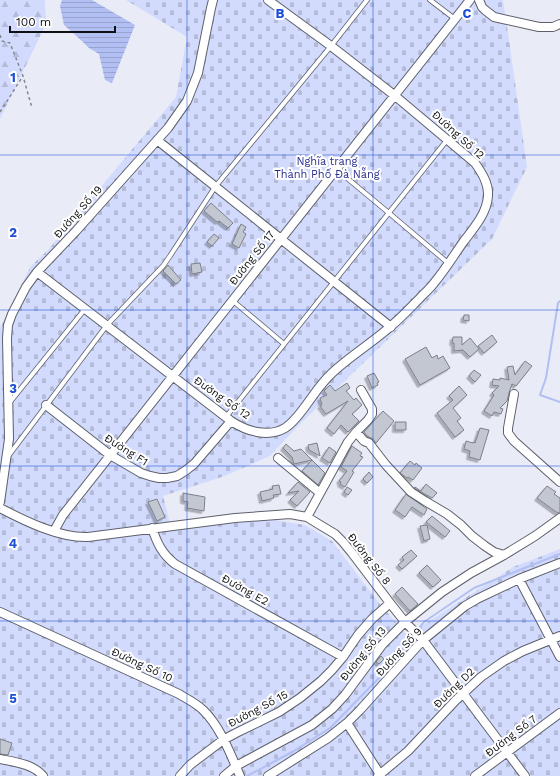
<svg xmlns="http://www.w3.org/2000/svg" width="560" height="776" font-family="'Work Sans',sans-serif">
<style>
.forest{fill:url(#forest-firs)}
.cemetery{fill:url(#cemetery-stones)}
.water{fill:url(#water-rules)}
.lines{fill:none;stroke-linecap:round;stroke-linejoin:round}
.stream{stroke:#b2bff2;stroke-width:2}
.building{fill:#c3c7d1;stroke:#7d808a;filter:url(#shadow)}
.lane-casing{stroke:#5e616b;stroke-width:5.5}
.street-casing{stroke:#5e616b;stroke-width:10}
.path{stroke:#85878e;stroke-width:1.5;stroke-dasharray:3 3;stroke-linecap:butt}
.lane{stroke:#fff;stroke-width:4}
.street{stroke:#fff;stroke-width:8}
.grid{fill:none;stroke:#1d4ed8;stroke-width:1;stroke-opacity:0.55}
.labels{text-anchor:middle;dominant-baseline:central;stroke-width:4;stroke-linejoin:round;paint-order:stroke}
.street-label{font-size:11px;fill:#0f1014;stroke:#fff}
.park-label{font-size:11px;fill:#2b318f;stroke:#fff}
.grid-label{font-size:13px;text-anchor:middle;font-weight:bold;fill:#1d4ed8;stroke:#fff;stroke-width:4;stroke-linejoin:round;paint-order:stroke}
</style>
<defs>
<pattern id="forest-firs" width="22" height="20" patternUnits="userSpaceOnUse"><rect width="22" height="20" fill="#d2dbfd"/><path d="M5 1l3.5 6h-7zM16 11l3.5 6h-7z" fill="#b3bbd8"/></pattern>
<pattern id="cemetery-stones" width="16" height="16" patternUnits="userSpaceOnUse"><rect width="16" height="16" fill="#d2dbfd"/><path d="M2 7V4a2 2 0 0 1 4 0v3zM10 15v-3a2 2 0 0 1 4 0v3z" fill="#b3bbd8"/></pattern>
<pattern id="water-rules" width="6" height="5" patternUnits="userSpaceOnUse"><rect width="6" height="5" fill="#b2bff2"/><path d="M0 2.5h6" fill="none" stroke="#98a3cf"/></pattern>
<filter id="shadow"><feDropShadow dx="-2.5" dy="2.5" stdDeviation="0" flood-color="#0004"/></filter>
</defs>
<rect width="100%" height="100%" fill="#e9ecf7"/>
<!-- forest -->
<path class="forest" d="M0,0H45L46,24L0,119Z"/>
<!-- cemetery -->
<path class="cemetery" d="M126,0H503L509,40L527,167L492,239L298,426L270,456L222,477L163,496L171,527L275,520L305,525L332,541L379,603L405,633H411L513,567L560,549V776H0V328L31,266L48,250L176,97L187,37Z"/>
<!-- water -->
<path class="water" d="M62,0H92L135,25L112,83L105,80L99,54L89,48L83,42L64,25L60,6Z"/>
<g class="lines">
<!-- stream -->
<path class="stream" d="M560,301L558,303L546,378L540,395L560,402
M419,628L424,622L474,588L560,554
M247,776L294,751L330,728L379,678L412,638"/>
</g>
<!-- building -->
<path class="building" d="M211,203L233,223L228,228L219,221L217,222L204,211Z
M241,224L246,227L243,232L246,234L239,248L232,244Z
M214,234L219,238L212,246L207,242Z
M200,263L202,272L192,274L191,264Z
M168,265L181,280L176,284L163,271Z
M464,315H469V321L463,320Z
M492,335L497,342L484,353L478,346Z
M453,337H462V345L470,338L479,349L470,357L463,350L454,351V343H452Z
M426,347L432,358L437,355L438,359L443,356L450,368L420,385L405,359Z
M525,361L532,366L516,386L512,384L509,393L507,401L500,408L503,409L501,414L494,412L492,416L484,411L494,395L492,393L499,386L492,385L493,379L500,380V378L509,380L507,367L513,366L515,375Z
M474,370L481,375L475,382L469,376Z
M374,373L379,382L377,383L378,385L372,388L367,376Z
M347,383L350,388L346,391L354,400L356,398L362,405L352,414L359,421L348,432L341,425L334,434L327,428L348,401L326,414L320,406L322,405L320,398L327,395L324,391L330,385L335,391Z
M459,386L467,395L453,408L461,418L457,421L464,430L455,437L437,413L453,400L449,396Z
M383,411L394,421L376,443L373,439L367,436L364,432Z
M395,422H406V430H395Z
M480,428L489,430L480,460L469,457L470,451L464,449L466,441L473,443V442L475,443Z
M317,443L320,456L309,450L308,445Z
M286,444L294,451L301,449L312,460L294,464L292,457L283,448Z
M352,446L362,453L360,456L363,457L352,471L354,472L345,487L340,484L341,482L339,481L347,471L341,467Z
M329,447L336,452L330,463L322,458Z
M312,460L325,473L318,485L302,471Z
M410,461L415,465L416,463L422,468L413,480L408,477L407,478L400,473Z
M369,472L373,477L367,483L363,479Z
M298,482L310,492L297,506L290,500L299,491L288,493Z
M426,484L437,493L432,498L414,488L415,487L421,491Z
M279,485L281,494L273,495L274,498L262,501L260,492L273,489L272,486Z
M547,486L556,492L554,494L560,498V513L556,512L537,498Z
M347,487L352,490L348,495L344,492Z
M183,493L205,497L204,511L187,508L188,502L183,501Z
M406,494L427,509L424,515L412,507L405,517L395,510Z
M157,499L165,517L157,521L148,502Z
M432,516L450,531L445,537L426,522Z
M427,525L430,539L424,541L420,526Z
M411,550L417,556L402,569L398,565L404,560L402,557Z
M427,565L441,580L433,587L419,573Z
M402,587L418,604L410,611L395,594Z
M381,656L384,659L379,664L376,662Z
M0,739L12,743L8,755L0,754Z"/>
<g class="lines">
<defs>
<path id="lane" d="M430,0L455,19
M336,169L389,213L448,263
M233,301L284,344
M10,402L85,309
M226,417L447,140
M9,455L107,325L163,266L170,256L215,187L331,46L367,0"/>
<path id="street" d="M479,0L482,7L485,10L494,17L539,27H553L560,24
M157,140L391,327
M37,272L231,421C246,431 268,438 285,428C293,423 298,416 304,408C313,396 321,383 332,373C350,356 372,343 391,326C401,318 410,308 419,299C424,293 430,289 434,283C445,270 454,255 464,241C474,228 487,213 488,196C489,184 482,173 475,163L394,95L331,46L268,0
M514,394L508,428V433L514,441L560,482
M46,405L110,455L141,473L150,476L159,478H167L177,476L185,471L194,464L231,421
M356,432L364,441L369,443L386,465L411,492L425,501L447,514L461,525L472,536L485,546L494,552L504,555
M278,458L320,493
M0,502L9,439L7,338L8,325L12,314L26,287L37,272L76,231L168,128L187,101L198,73L211,8L213,0
M0,508C25,521 59,538 88,537L235,518L290,514L307,517L320,525L335,534L343,542L352,553L390,603L405,622L423,640L525,776
M307,517L348,442L356,432L368,420L372,414V409L361,390
M152,528C157,543 162,554 175,564L343,657
M54,531L63,515L470,0
M519,579L560,657
M0,612L179,694C187,699 196,703 203,710C220,726 231,755 240,776
M347,723L381,776
M0,759C15,762 33,764 43,776
M180,776L190,765L223,740L236,733L279,712L300,698L321,681L332,670L343,657L358,635L372,619L390,603
M224,776L236,766L312,725L332,709L345,695L382,645L405,622L442,592L471,573L504,555L535,536L560,518
M268,776L328,738L347,723L360,710L423,640L465,606L477,599L519,579L560,563
M378,776L408,751L456,700L481,677L504,661L523,651L560,636
M475,776L560,713"/>
</defs>
<!-- lane casing -->
<use href="#lane" class="lane-casing"/>
<!-- street casing -->
<use href="#street" class="street-casing"/>
<!-- path -->
<path class="path" d="M0,35L2,41L10,43L23,76L32,108
M0,112L23,76"/>
<!-- lane -->
<use href="#lane" class="lane"/>
<!-- street -->
<use href="#street" class="street"/>
</g>
<!-- grid -->
<path class="grid" d="M187,0V776M373,0V776M0,155H560M0,310H560M0,466H560M0,621H560"/>
<g class="labels">
<!-- street labels -->
<g class="street-label">
<text transform="translate(458 135) rotate(42)">Đường Số 12</text>
<text transform="translate(78 212) rotate(-48)">Đường Số 19</text>
<text transform="translate(252 258) rotate(-52)">Đường Số 17</text>
<text transform="translate(222 398) rotate(35)">Đường Số 12</text>
<text transform="translate(126 450) rotate(32)">Đường F1</text>
<text transform="translate(369 559) rotate(52)">Đường Số 8</text>
<text transform="translate(245 590) rotate(29)">Đường E2</text>
<text transform="translate(399 652) rotate(-47)">Đường Số 9</text>
<text transform="translate(363 654) rotate(-51)">Đường Số 13</text>
<text transform="translate(142 665) rotate(25)">Đường Số 10</text>
<text transform="translate(454 688) rotate(-44)">Đường D2</text>
<text transform="translate(258 709) rotate(-28)">Đường Số 15</text>
<text transform="translate(511 736) rotate(-37)">Đường Số 7</text>
</g>
<!-- park labels -->
<g class="park-label">
<text x="327" y="161">Nghĩa trang<tspan x="327" dy="13">Thành Phố Đà Nẵng</tspan></text>
</g>
</g>
<g class="grid-label">
<text x="280" y="18">B</text>
<text x="467" y="18">C</text>
<text x="13" y="82">1</text>
<text x="13" y="237">2</text>
<text x="13" y="393">3</text>
<text x="13" y="548">4</text>
<text x="13" y="703">5</text>
</g>
<!-- scale -->
<path d="M10 26v6h105v-6" fill="none" stroke="#0f1014" stroke-width="2"/>
<text x="16" y="26" font-size="12" fill="#0f1014" stroke="#ffffff" stroke-width="3" paint-order="stroke">100 m</text>
</svg>
